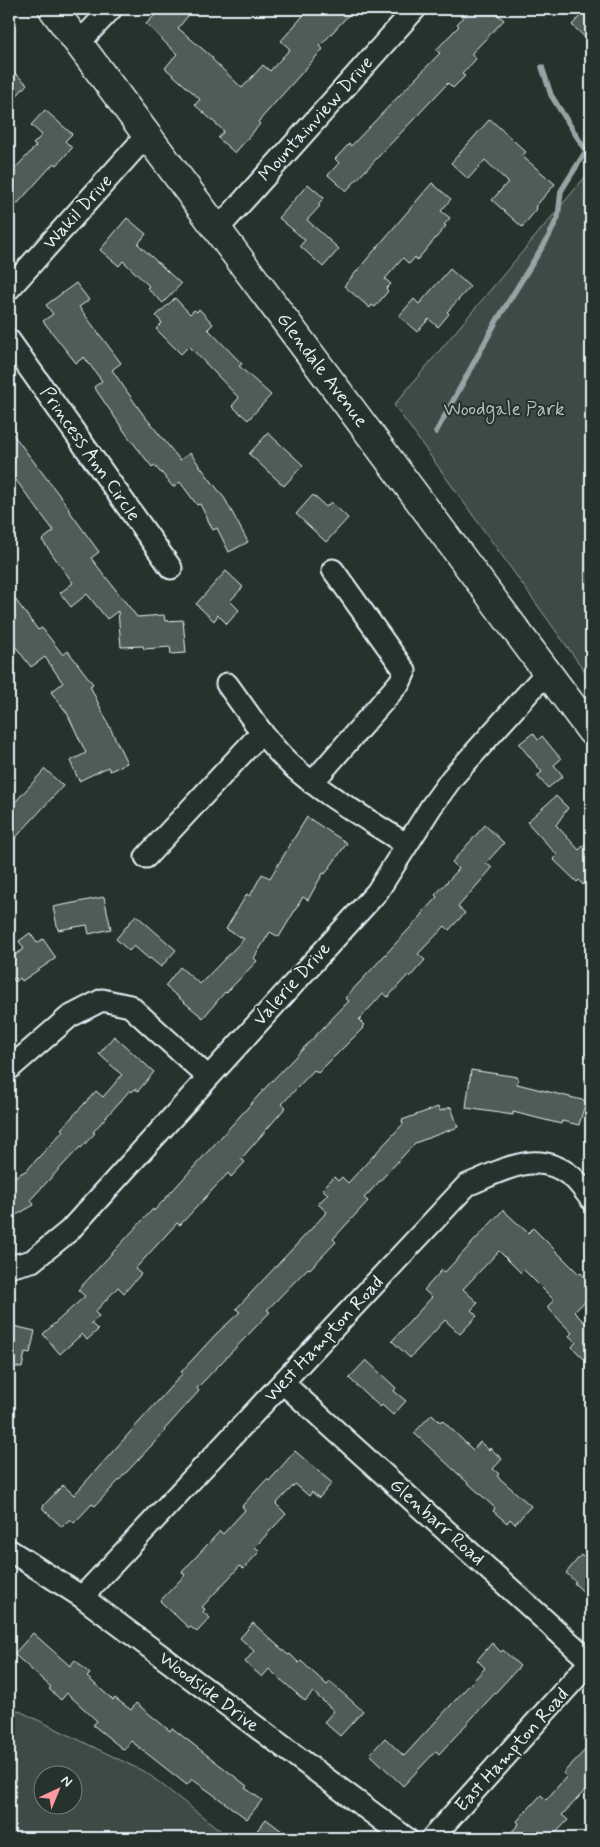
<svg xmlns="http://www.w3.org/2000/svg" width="600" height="1847" font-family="Mynerve,sans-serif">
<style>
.green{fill:#3e4b47;stroke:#939ea0;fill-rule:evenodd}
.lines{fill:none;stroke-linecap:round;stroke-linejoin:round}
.stream{stroke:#98a3a5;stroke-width:5.5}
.building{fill:#505c59;stroke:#e8f1f8}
.minor-casing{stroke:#e8f1f8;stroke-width:25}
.major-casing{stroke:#e8f1f8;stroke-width:31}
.minor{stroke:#26332d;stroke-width:21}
.major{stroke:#26332d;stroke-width:28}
.labels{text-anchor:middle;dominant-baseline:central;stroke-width:4;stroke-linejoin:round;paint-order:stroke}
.street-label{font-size:19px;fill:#e8f1f8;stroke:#26332d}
.park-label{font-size:19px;fill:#b5bfc3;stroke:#26332d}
</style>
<rect width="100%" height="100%" fill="#26332d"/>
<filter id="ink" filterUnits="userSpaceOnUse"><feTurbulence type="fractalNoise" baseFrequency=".02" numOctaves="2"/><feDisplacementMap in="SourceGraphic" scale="10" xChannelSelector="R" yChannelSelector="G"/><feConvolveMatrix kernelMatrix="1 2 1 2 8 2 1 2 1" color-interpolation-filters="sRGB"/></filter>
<g filter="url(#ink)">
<!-- green -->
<path class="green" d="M591,170V680L394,405Z
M9,1706L147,1773L230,1838H9ZM42,1774H72V1804H42Z"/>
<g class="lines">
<!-- stream -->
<path class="stream" d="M436,432L496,322L549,236L558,217L561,191L586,151L551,95L542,67"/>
</g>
<!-- building -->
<path class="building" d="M161,9H180L188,16L178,28L213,58L212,59L242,88L263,65L270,71L290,49L281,41L309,9H354L320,46L323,49L258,122L260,124L235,153L218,138L224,131L195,105L200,99L165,68L177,54L146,24Z
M471,9H491L504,20L471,54L476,59L462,74L465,76L453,88L448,83L346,191L328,175L339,163L335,159L349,144L351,146L440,53L436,50L459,26L457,24Z
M586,9H591V43L572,25Z
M9,68L27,84L9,105Z
M45,110L72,134L65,141L72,148L57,165L54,163L9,213V175L36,146L33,144L42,135L31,125Z
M490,119L526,152L522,156L555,184L535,207L537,209L522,227L492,200L508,182L485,160L468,179L451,163Z
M432,183L451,199L441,211L450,218L444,225L446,226L417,260L415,257L409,264L403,258L385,279L391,284L386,289L388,291L375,307L372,305L370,308L344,286Z
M308,184L324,198L318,204L320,206L307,220L339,249L323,267L300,246L305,240L279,218Z
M127,218L146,234L138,244L181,284L163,303L147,288L149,286L123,261L119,266L100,250Z
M450,269L470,287L447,312L449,314L438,327L429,319L417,332L399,316L414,299L419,304Z
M76,283L89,300L79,307L121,363L112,370L142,413L180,460L190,453L225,499L248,542L229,552L217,528L213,530L200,504L197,505L180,482L173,487L161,472H160L154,465L152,467L127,435L94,387L102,381L84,357L76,363L43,321L53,314L46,305Z
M175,298L190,314L194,310L197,312L199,309L213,324L208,329L242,364L239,366L271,395L248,420L232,406L239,398L189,346L181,354L156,329L162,323L156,316Z
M9,429L69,508L68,509L99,552L91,558L137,617L164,615L165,621L183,620L186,653L171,654L170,647L144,649L143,646L121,647L118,611L107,619L87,594L71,607L60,593L73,583L42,540L54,531L9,471Z
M268,433L303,465L284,486L249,454Z
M313,495L326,507L331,502L348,518L326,542L296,514Z
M226,571L243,587L230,601L239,610L227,624L218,615L214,621L196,604Z
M9,591L38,630L42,628L63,655L68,651L93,684L90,686L127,763L110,771L108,767L79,781L70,761L86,753L67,713L51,692L63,683L45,657L31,667L9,638Z
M533,733L538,740L542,736L561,759L554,765L563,776L548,788L537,776L542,772L519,744Z
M45,769L63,786L9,845V809Z
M556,796L568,808L556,825L579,850L591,838V876L583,885L579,880L577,882L553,859L557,855L527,822Z
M307,817L347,843L325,874L323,873L308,900L303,897L279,937L270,932L254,958L257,961L226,993L225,992L203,1018L165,986L180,967L200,984L244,939L226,929L247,894L250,896L262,874L270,878Z
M485,825L504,843L486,863L492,868L458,907L465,913L449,930L445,926L418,954L425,960L410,977L408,975L388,997L383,993L359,1020L364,1025L362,1027L363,1028L318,1073L314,1070L282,1104L286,1107L241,1159L245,1162L231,1177L228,1173L180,1225L177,1223L135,1269L141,1274L124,1293L118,1287L95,1312L99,1316L91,1323L98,1330L87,1340L82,1334L60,1354L43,1334L85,1296L78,1290L153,1209L154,1211L269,1084L349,1001L345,998L423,914L422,913L437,897L435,895L459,869L452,862Z
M104,897L111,929L89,934L87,925L58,930L53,907Z
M136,915L176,950L161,967L150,958L149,959L134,946L129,951L116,939Z
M30,933L37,943L43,939L56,958L22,981L20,978L15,982L9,972V959L24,949L19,941Z
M114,1036L154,1072L138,1091L135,1089L132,1092L130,1090L93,1132L95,1133L81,1148L80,1147L31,1199L34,1205L9,1219V1180L27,1170L63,1131L61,1129L96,1091L103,1097L122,1075L99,1054Z
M471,1070L518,1077L517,1084L586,1101L579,1125L562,1121L561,1124L513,1112V1115L466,1108Z
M438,1107L440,1111L451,1107L458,1127L415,1143L364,1198L368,1201L333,1239L336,1242L310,1269L308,1268L267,1310L270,1312L197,1388L199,1391L164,1430L165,1431L95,1506L92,1504L74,1523L70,1519L62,1527L43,1509V1506L63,1485L74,1495L183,1373L181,1372L216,1334L240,1312L236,1309L327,1212L318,1204L328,1194L322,1189L334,1177L338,1181L342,1177L348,1183L403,1124L402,1120Z
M503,1210L528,1233L533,1228L579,1274L581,1273L591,1284V1296L574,1312L590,1328L591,1326V1366L572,1347L576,1342L569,1336L572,1333L547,1307L554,1300L524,1270L521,1273L499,1251L463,1289L478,1303L471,1310L477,1316L460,1334L445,1320L410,1358L392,1341L432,1297L424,1290L442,1270L445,1272Z
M9,1325L35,1331L30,1353L25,1352L22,1368L9,1365Z
M366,1360L396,1388L394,1391L406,1401L393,1415L382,1405L380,1407L349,1378Z
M432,1414L440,1422L442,1420L473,1450L480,1442L489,1450L490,1448L502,1459L493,1469L499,1474L497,1476L531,1506L515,1524L510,1519L507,1523L493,1511L495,1508L414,1433Z
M295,1451L332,1483L319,1498L312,1492L309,1496L295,1484L276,1504L286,1514L255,1547L260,1551L243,1569L240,1566L202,1607L205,1609L203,1612L210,1618L197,1632L191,1627L189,1628L160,1601L185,1575L182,1572L220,1531L223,1534L245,1510L242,1506L267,1479L269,1481Z
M591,1548V1599L574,1583L576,1582L566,1573L581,1555L583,1557Z
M253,1623L288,1655L290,1654L299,1663L301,1661L327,1685L330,1682L363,1711L340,1736L324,1722L334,1711L313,1692L305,1701L269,1669L262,1677L245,1662L254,1651L240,1638Z
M33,1633L70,1666L75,1660L90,1674L87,1677L113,1700L115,1698L131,1710L136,1703L170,1731L172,1728L247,1786L245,1788L262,1800L247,1819L192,1779L187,1785L131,1741L124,1750L93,1725L97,1721L67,1693L61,1700L49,1689L51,1687L14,1654Z
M492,1643L501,1652L503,1650L520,1666L439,1754L436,1751L403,1786L370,1754L385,1738L404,1756L485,1668L477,1660Z
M591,1744V1784L562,1815L568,1820L551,1838H506L519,1824L517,1821L541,1795L546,1800L567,1776L563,1773Z
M266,1819L291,1838H251Z"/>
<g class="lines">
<defs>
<path id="minor" d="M79,43L111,9
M217,230L415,9
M9,289L146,136
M9,340L171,568
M227,684C247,711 266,742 291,765C325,796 368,819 407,845
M312,783L400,682L405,671L333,570
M146,857L262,732
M9,1069L69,1017L102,1000L130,1006L208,1077
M9,1267L32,1261L69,1231L377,892L431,807L452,778L547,672
M283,1383L591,1662
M9,1550L82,1597L406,1838
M82,1597L467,1185C502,1171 536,1148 571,1176C579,1182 585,1192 591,1199
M432,1838L591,1661"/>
<path id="major" d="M53,9L591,731"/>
</defs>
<!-- minor casing -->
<use href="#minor" class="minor-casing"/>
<!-- major casing -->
<use href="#major" class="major-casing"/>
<!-- minor -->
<use href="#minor" class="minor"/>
<!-- major -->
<use href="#major" class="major"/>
</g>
</g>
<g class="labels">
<!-- street labels -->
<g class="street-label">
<text transform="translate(316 119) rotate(-48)">Mountainview Drive</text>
<text transform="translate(78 212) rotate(-48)">Wakil Drive</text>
<text transform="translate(322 370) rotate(53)">Glendale Avenue</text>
<text transform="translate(90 454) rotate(55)">Princess Ann Circle</text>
<text transform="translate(292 984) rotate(-48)">Valerie Drive</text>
<text transform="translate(324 1339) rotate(-47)">West Hampton Road</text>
<text transform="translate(437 1522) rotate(42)">Glenbarr Road</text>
<text transform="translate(209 1692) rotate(37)">Woodside Drive</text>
<text transform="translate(512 1750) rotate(-48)">East Hampton Road</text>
</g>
<!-- park labels -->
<g class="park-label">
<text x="504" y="409">Woodgale Park</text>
</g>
</g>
<!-- margin -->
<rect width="600" height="1847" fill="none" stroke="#26332d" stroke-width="30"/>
<rect x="15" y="15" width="570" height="1817" fill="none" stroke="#e8f1f8" stroke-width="2" filter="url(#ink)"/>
<!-- north arrow -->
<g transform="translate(58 1790) rotate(44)"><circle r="24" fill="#26332d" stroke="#747f7e"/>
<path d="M0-4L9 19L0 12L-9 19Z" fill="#ff9aa2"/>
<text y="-8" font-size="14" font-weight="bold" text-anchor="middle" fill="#e8f1f8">N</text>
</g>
</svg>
